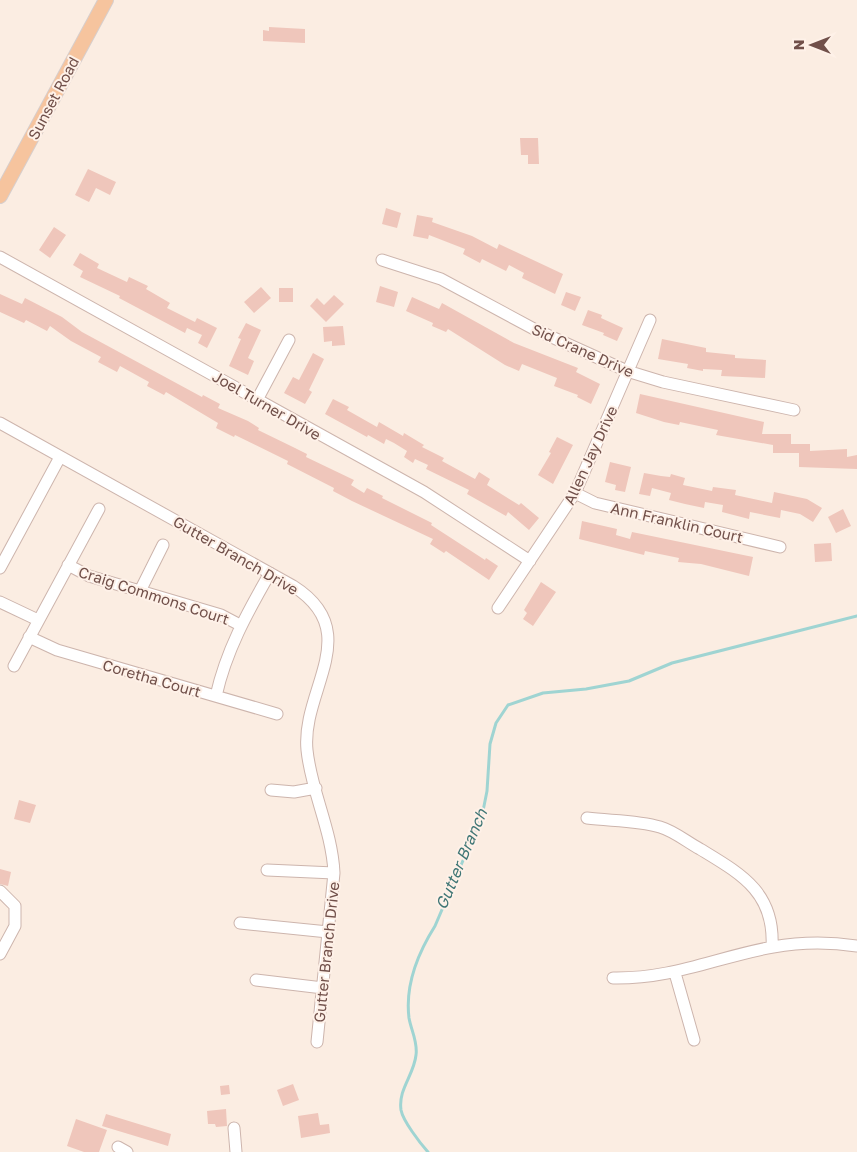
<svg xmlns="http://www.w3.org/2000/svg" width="857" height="1152" font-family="'Golos Text',sans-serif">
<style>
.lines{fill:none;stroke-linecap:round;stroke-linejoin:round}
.stream{stroke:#9fd4d2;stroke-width:3}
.building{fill:#efc6bb}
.minor-casing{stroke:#cdb5ad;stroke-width:13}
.major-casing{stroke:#d7cecc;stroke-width:16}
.minor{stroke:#fff;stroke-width:11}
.major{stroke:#f6c49e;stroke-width:14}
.labels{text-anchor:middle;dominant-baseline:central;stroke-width:4;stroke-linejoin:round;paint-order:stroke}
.street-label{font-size:15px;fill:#71504a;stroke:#fef1e8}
.water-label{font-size:16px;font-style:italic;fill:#3f7675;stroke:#fef1e8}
</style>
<rect width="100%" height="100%" fill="#fbede2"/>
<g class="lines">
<!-- stream -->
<path class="stream" d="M428,1152C420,1143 403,1121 401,1110C398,1089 414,1075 416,1055C418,1042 411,1030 409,1018C405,986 418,953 435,926L482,816L487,791L490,744L496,723L508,705L543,693L586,689L629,681L672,663L857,616"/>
</g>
<!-- building -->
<path class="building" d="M269,27L305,29V43L263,41V30L269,31Z
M520,138H538L539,164H528V155H521Z
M88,169L116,182L110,195L96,188L89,202L75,195Z
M386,208L401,213L397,228L382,224Z
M417,215L433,218L432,222L472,236L497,249L499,244L563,274L555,294L522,278L524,273L509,265L506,271L482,259L480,263L463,254L465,249L429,235L428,239L413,236Z
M54,227L66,235L50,258L39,250Z
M80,253L99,264L97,268L127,282L129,277L148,286L146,289L170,303L167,308L195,322L197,318L217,328L207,348L198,343L202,335L187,328L185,333L119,298L120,296L80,277L83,271L73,265Z
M380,286L398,292L394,307L376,302Z
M261,287L271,298L254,313L244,302Z
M279,288H293V302H279Z
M566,292L581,297L575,311L561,305Z
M0,294L22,304L25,298L62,317L82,332L202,397L203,395L220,404L218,408L248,421L259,428L258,430L295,448L307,454L306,457L354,480L351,485L364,493L367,488L383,496L382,498L432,523L431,525L485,560L486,558L498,566L489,580L446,551L444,553L430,544L433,539L352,501L333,491L334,488L287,464L288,461L235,435L234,437L216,428L218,423L166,392L164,395L147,386L149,382L120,366L117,372L98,362L101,357L71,341L50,326L47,331L26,320L24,323L0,312Z
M334,295L344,304L326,322L310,306L317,298L324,305Z
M412,297L439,309L442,303L514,343L578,368L576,372L600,384L591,404L577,397L578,395L554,386L557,378L522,364L519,371L505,365L448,329L446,332L432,326L433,323L406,311Z
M588,310L602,315L601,318L623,328L617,341L603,335L604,333L582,325Z
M246,323L261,330L248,358L254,361L248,375L229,366L241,339L238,338Z
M343,326L345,345L332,346V341L324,342L323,327Z
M662,339L706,348V352L735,355V358L766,360L765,378L721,376L722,370L703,369V371L687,368L688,364L658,359Z
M313,353L324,359L309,390L312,392L305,404L284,393L293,377L299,380Z
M640,394L764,422L762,434H791V444H810V451L847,449V457L857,455V469L799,467V453H773V445L716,435L718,430L680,422L679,425L664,422L636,413Z
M333,399L349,407L347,410L377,427L379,422L403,436L404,433L424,445L422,447L444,458L442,461L475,479L479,472L490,479L487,485L519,505L521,503L539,518L529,530L508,512L506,516L467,494L469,490L426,469L428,465L415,459L413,463L404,457L407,451L394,443L386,439L384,444L368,435L367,437L325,414Z
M557,437L573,445L553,484L538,475L551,453L549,452Z
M610,462L631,467L625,492L615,490L616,485L605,482Z
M644,473L661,476L670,477L671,474L685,478L683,485L712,491L713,487L736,490L735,495L772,503L774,492L807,499L822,508L813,522L800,514L781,510L780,518L750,512L749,519L722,512L723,505L705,502L704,508L685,504L669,500L671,493L652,488L650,496L639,494Z
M843,509L851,526L836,533L828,517Z
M582,521L617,529L616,535L630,539L632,532L753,557L749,576L701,564L678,562L679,558L645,551L644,555L579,539Z
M831,543L832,561L815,562L814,544Z
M541,582L556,592L533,626L523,619L527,613L524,610Z
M19,800L36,805L30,823L14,819Z
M0,869L11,872L8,886L0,884Z
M293,1084L299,1100L283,1106L277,1090Z
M229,1085L230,1094L221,1095L220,1086Z
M226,1109L227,1126L216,1127L215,1124H208L207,1111Z
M318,1113L320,1125L329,1124L330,1133L301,1138L298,1116Z
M106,1114L171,1134L168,1146L102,1126Z
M76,1119L107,1130L99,1152H84L67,1146Z"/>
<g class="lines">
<defs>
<path id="minor" d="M0,257L424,492L530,561
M382,260L441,279L534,329L627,371L663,382L794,410
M257,400L289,340
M0,423L293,586C366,632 301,690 307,750C311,791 332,830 334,873L317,1042
M575,493L595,503L780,547
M68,565L89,576L221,615L240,625
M0,568L60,457
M140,591L163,545
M0,602L38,620
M498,608L575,493L650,320
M29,637L57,650L277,714
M14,666L99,509
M216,696C226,651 247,613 270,573
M271,790L294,792L316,788
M587,818C610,821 637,820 660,827C674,831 687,842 700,849C741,874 775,892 772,947
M267,870L334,873
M0,891L15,906V926L0,954
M240,923L328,932
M675,973L694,1040
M613,978C673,979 717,957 773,947C801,942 830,942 857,946
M256,980L323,988
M234,1128L236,1152
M118,1147L127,1152"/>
<path id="major" d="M0,196L106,0"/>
</defs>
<!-- minor casing -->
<use href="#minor" class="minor-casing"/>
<!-- major casing -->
<use href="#major" class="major-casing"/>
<!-- minor -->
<use href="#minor" class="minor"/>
<!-- major -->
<use href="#major" class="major"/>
</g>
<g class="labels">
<!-- street labels -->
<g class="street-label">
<text transform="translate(53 98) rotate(-62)">Sunset Road</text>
<text transform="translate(583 350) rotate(24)">Sid Crane Drive</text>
<text transform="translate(267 405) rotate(30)">Joel Turner Drive</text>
<text transform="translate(590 455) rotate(-65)">Allen Jay Drive</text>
<text transform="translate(677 522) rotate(13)">Ann Franklin Court</text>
<text transform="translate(236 555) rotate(30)">Gutter Branch Drive</text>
<text transform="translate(154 595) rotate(18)">Craig Commons Court</text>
<text transform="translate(152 678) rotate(16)">Coretha Court</text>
<text transform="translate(326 952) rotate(-84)">Gutter Branch Drive</text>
</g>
<!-- water labels -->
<g class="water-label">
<text transform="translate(461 859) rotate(-67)">Gutter Branch</text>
</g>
</g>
<!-- north arrow -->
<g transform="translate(812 45) rotate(270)" stroke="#fef1e8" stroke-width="4" paint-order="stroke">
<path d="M0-4L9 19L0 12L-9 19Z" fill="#71504a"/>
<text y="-8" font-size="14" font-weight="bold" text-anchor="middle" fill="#71504a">N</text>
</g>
</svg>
